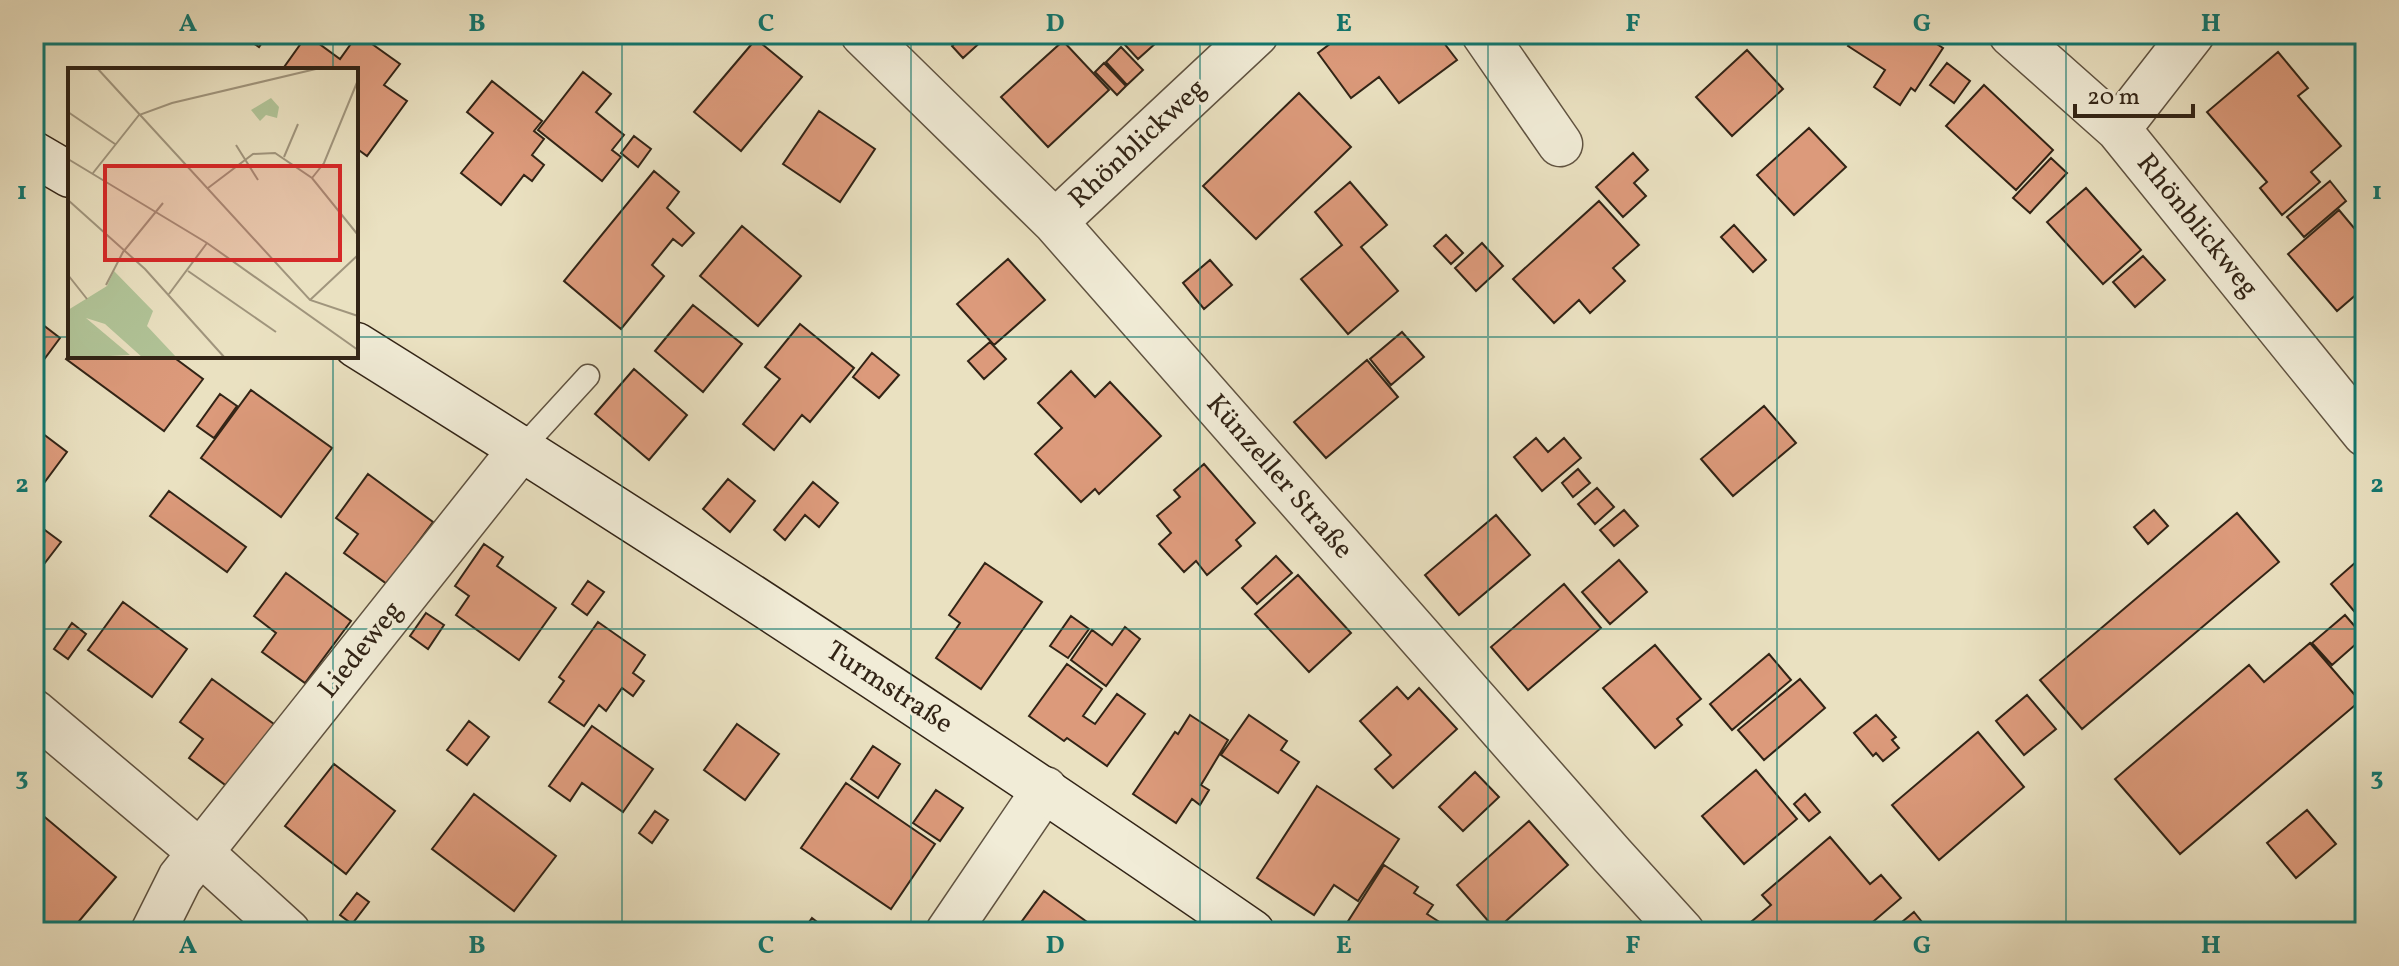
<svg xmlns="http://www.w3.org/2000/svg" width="2399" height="966" font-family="Vollkorn,serif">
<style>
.building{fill:#dc9a7b;stroke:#322416;stroke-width:2}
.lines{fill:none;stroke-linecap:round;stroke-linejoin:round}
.service-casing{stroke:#605341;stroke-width:25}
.minor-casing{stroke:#605341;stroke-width:47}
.secondary-casing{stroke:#322416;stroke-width:47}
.service{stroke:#f1ecd7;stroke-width:22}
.minor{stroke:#f1ecd7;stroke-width:44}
.secondary{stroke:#f1ecd7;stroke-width:44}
.grid{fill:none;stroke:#0f766e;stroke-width:2;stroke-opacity:0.55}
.labels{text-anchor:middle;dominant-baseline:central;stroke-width:6;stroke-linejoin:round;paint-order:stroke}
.street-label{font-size:28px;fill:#322416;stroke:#f1ecd7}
.inset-road{fill:none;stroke:#a0957d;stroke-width:2}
.view{fill:#d62828;fill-opacity:0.15;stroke:#d62828;stroke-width:4}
.inset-edge{fill:none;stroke:#322416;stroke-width:4}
.neatline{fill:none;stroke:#0f766e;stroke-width:3}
.grid-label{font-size:26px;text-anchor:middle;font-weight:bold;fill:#0f766e}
</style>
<rect width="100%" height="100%" fill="#eae1c1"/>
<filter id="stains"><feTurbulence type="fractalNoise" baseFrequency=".0025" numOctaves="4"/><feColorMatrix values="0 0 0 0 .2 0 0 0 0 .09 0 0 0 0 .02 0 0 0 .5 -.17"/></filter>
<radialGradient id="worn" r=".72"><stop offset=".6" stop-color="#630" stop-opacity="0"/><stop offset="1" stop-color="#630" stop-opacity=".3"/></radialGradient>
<!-- building -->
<path class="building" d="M247,34H268L259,47L244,37Z
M358,34L400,64L384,85L407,101L367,156L356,148V70H282L307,35L340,59Z
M966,34H980L984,39L963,58L952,46Z
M1115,34H1166L1138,59Z
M1343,34H1437L1457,60L1399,103L1379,77L1351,98L1318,53Z
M1856,34H1921L1943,48L1915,91L1911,88L1900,105L1874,87L1885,70L1848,46Z
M756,39L802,77L741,151L694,112Z
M1063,41L1109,90L1048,147L1001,97Z
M1121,47L1143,70L1127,85L1106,62Z
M1747,50L1783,89L1732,136L1696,97Z
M2278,52L2308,88L2298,96L2341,146L2311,172L2320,182L2282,215L2260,188L2267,182L2207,112Z
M1104,63L1126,86L1117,95L1095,72Z
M1947,63L1970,81L1954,103L1930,85Z
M583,72L611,94L596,112L624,135L612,150L621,157L602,181L538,130Z
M492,81L542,121L534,131L544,139L532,155L544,165L532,181L524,175L501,205L461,173L493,133L467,112Z
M1984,85L2053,150L2016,190L1946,126Z
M1299,93L1351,147L1256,239L1203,186Z
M819,111L875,149L840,202L783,164Z
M1809,128L1846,167L1794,215L1757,175Z
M634,136L651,149L638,167L621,153Z
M1633,153L1648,170L1634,183L1646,196L1623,217L1596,187Z
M2051,158L2067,173L2030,213L2013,198Z
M654,171L679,192L667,208L694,233L682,246L673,239L652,265L664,276L621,329L564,281Z
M2330,181L2346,201L2304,237L2287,217Z
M1350,182L1387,225L1361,247L1398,291L1348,334L1301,279L1342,245L1315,212Z
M2086,188L2141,250L2103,284L2047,222Z
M1599,201L1639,245L1613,268L1625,281L1590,313L1579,300L1554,323L1513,279Z
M2339,210L2365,241V287L2337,311L2288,254Z
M1734,225L1766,260L1753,272L1721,237Z
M742,226L801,276L758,326L700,276Z
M1446,235L1463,253L1451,264L1434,246Z
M1482,243L1503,266L1476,291L1455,268Z
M2143,256L2165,280L2135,307L2113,282Z
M1008,259L1045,300L994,345L957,304Z
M1210,260L1232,285L1204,309L1183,283Z
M693,305L742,344L703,392L655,351Z
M34,318L60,338L37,369L34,366Z
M800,324L854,368L810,422L802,415L774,450L743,424L780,379L765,367Z
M1402,332L1424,357L1391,385L1370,359Z
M990,342L1006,359L984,379L968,361Z
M872,353L899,375L879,398L853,377Z
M70,354V356H172L203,379L164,431L66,359Z
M1367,360L1398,397L1326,458L1294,422Z
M634,369L687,415L649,460L595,414Z
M1071,371L1095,397L1110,382L1161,436L1099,494L1095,489L1081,502L1035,454L1062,428L1038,403Z
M251,390L332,448L281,517L201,458Z
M220,394L237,406L214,438L197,426Z
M1764,406L1796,443L1733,496L1701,459Z
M34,427L67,452L44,483L34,475Z
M1536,438L1548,452L1564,438L1581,458L1542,491L1514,457Z
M1204,464L1255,523L1236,540L1241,546L1207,575L1196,561L1184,572L1159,544L1171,533L1157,516L1180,497L1174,490Z
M1578,469L1590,483L1573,497L1562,483Z
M368,474L433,522L387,584L344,553L358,534L336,518Z
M728,479L755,501L730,532L703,509Z
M813,482L838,503L819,527L805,515L785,540L774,530Z
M1597,488L1614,507L1595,524L1578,504Z
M169,491L246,547L227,572L150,516Z
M1624,510L1638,526L1614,546L1600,530Z
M2154,510L2168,526L2148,544L2134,527Z
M2237,513L2279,562L2082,729L2040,680Z
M1496,515L1530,555L1459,615L1425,575Z
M34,522L61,542L34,577Z
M484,544L503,557L497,566L556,608L519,660L456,615L469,596L455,586Z
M2365,554V624L2331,584Z
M1276,556L1292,573L1257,604L1242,588Z
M1619,560L1647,592L1610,624L1582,592Z
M985,563L1042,602L981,689L936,658L960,623L949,615Z
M286,573L351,621L305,683L262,652L276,633L254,616Z
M1298,575L1351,633L1309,672L1255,614Z
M588,581L604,592L587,615L572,604Z
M1564,584L1601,628L1528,690L1491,647Z
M123,602L187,649L152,697L88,650Z
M426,613L444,625L428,649L410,636Z
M2345,615L2364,637L2332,665L2312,643Z
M1071,616L1089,629L1068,658L1050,646Z
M598,622L645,655L633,673L644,681L633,696L622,688L606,711L599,705L584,726L549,702L564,681L559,677Z
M72,623L86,634L68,659L54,649Z
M1125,627L1140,639L1106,686L1071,660L1092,630L1112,645Z
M2310,643L2360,701L2180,854L2115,779L2249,665L2264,682Z
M1655,645L1701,699L1677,719L1682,725L1655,748L1603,688Z
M1769,654L1791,680L1732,730L1710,704Z
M1067,664L1102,689L1083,716L1095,724L1117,694L1145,714L1107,766L1067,738L1064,741L1029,716Z
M212,679L278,727L232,790L189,758L203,739L180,722Z
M1800,679L1825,708L1764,760L1738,730Z
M1397,687L1408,699L1419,688L1457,729L1393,788L1375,769L1391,755L1360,721Z
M2027,695L2056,729L2024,755L1996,721Z
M1190,715L1228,740L1201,785L1209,790L1200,805L1192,799L1176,823L1133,794L1175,732L1178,734Z
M1249,715L1287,741L1281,750L1299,762L1278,793L1221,755Z
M1876,715L1896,737L1892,740L1899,748L1883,761L1876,753L1873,756L1854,733Z
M469,721L489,737L467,765L447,750Z
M737,724L779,754L745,800L704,770Z
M592,726L653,769L623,812L582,783L570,801L549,786Z
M1978,732L2024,787L1939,860L1892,805Z
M873,746L900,764L878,798L851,779Z
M334,764L395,811L346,874L285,826Z
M1756,770L1797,819L1744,864L1702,816Z
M1475,772L1499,797L1463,831L1439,807Z
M846,783L935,844L891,909L801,848Z
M1317,786L1399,839L1358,901L1334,885L1314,915L1257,878Z
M936,790L963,808L940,841L913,823Z
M474,794L556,856L514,911L432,849Z
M1805,794L1820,812L1809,821L1794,804Z
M34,808L116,877L70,932H57L34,913Z
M2307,810L2336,844L2296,878L2267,843Z
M655,811L668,820L652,843L639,833Z
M1529,821L1568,865L1496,930L1457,885Z
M1830,837L1870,884L1881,875L1901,898L1861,932H1759L1751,922L1771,905L1762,895Z
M1384,865L1418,887L1414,893L1433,905L1427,914L1455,932H1354L1345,926Z
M1044,891L1101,932H1014Z
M357,893L369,902L352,924L340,915Z
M1914,912L1930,932H1890Z
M812,918L830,932H802Z"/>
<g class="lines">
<defs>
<path id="service" d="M522,448L588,376"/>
<path id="minor" d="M863,34L1055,222L1612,855L1682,932
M1484,34L1560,144
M2011,34L2118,129L2365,434
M2118,129L2192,34
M1055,222L1256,34
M34,712L200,852L288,932
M153,932L180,878L522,448
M948,932L1045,789"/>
<path id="secondary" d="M34,154L70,175
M356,345C659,534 958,729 1252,932"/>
</defs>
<!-- service casing -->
<use href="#service" class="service-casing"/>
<!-- minor casing -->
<use href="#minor" class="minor-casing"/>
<!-- secondary casing -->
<use href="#secondary" class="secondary-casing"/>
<!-- service -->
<use href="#service" class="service"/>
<!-- minor -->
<use href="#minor" class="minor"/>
<!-- secondary -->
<use href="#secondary" class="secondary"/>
</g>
<!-- grid -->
<path class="grid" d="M333,34V70M622,34V932M911,34V932M1200,34V932M1488,34V932M1777,34V932M2066,34V932M34,337H70M356,337H2365M333,356V932M34,629H2365"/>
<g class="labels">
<!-- street labels -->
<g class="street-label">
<text transform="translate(1138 144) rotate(-43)">Rhönblickweg</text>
<text transform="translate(2197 226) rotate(51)">Rhönblickweg</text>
<text transform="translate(1279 477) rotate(49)">Künzeller Straße</text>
<text transform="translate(361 650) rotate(-51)">Liedeweg</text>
<text transform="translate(889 688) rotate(33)">Turmstraße</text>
</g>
</g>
<!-- overview -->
<g transform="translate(68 68)">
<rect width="290" height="290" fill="#eae1c1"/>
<path d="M46,203L85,243L79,258L109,290H75L37,256L18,250L62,287L0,290V242L39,218Z" fill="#b1c498"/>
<path d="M203,30L211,39L209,50L198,47L192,53L183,42Z" fill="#b1c498"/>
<path class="inset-road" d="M29,0L242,232L290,248M0,44L47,76M168,77L190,112M216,89L230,56M0,91L139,175L290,282M25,105L71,47L104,35L252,0M244,110L256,95L290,12M140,120L185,86L207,85L244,110L290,167M0,132L77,201L157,290M120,203L208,264M0,207L19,231M38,217L55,184L95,135M101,226L139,175M242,232L290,187"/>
<path class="view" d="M37,98H272V192H37Z"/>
<rect width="290" height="290" class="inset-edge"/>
</g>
<!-- margin -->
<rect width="2399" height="966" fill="none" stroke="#eae1c1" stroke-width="88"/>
<!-- scale -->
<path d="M2075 104v12h118v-12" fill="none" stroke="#322416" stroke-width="4"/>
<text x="2087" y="104" font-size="24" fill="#322416" stroke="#f1ecd7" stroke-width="6" paint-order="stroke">20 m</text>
<rect x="44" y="44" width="2311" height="878" class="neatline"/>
<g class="grid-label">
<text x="188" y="31">A</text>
<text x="477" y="31">B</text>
<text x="766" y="31">C</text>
<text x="1055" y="31">D</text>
<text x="1344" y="31">E</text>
<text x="1633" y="31">F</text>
<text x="1922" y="31">G</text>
<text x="2211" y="31">H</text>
<text x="22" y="199">1</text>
<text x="2377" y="199">1</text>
<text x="22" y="492">2</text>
<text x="2377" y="492">2</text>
<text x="22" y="785">3</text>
<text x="2377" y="785">3</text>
<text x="188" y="953">A</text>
<text x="477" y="953">B</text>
<text x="766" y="953">C</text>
<text x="1055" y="953">D</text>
<text x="1344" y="953">E</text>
<text x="1633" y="953">F</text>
<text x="1922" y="953">G</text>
<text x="2211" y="953">H</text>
</g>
<rect width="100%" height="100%" filter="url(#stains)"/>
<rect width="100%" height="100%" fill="url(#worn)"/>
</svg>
